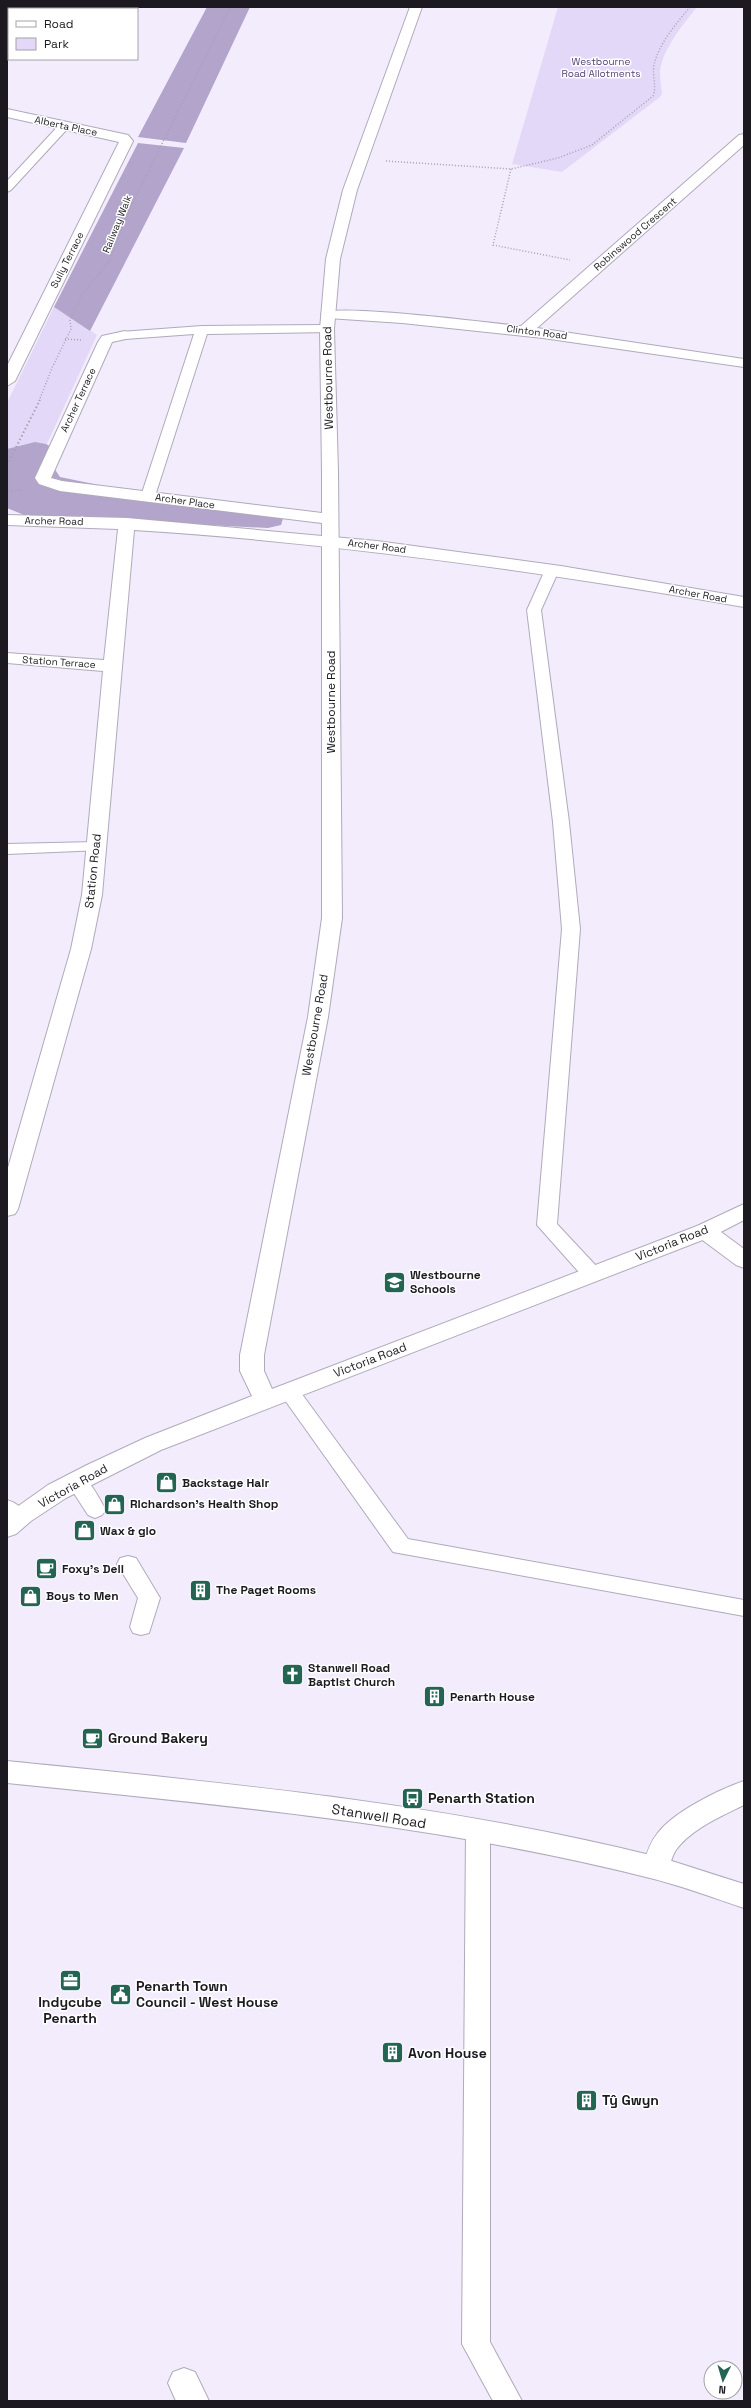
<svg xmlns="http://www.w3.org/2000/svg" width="751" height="2408" font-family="'Space Grotesk',sans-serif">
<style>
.green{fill:#e4d8f9}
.forest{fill:#b3a4cc}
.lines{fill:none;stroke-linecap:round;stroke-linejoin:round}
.service-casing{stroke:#b0aabb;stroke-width:2}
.minor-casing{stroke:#b0aabb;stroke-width:2}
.tertiary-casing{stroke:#b0aabb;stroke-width:2}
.path-far1{stroke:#a6a2af;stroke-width:1.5;stroke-dasharray:1 2;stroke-linecap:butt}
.path{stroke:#a6a2af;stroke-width:2;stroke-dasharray:1.5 2.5;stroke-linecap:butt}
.service{fill:#fff;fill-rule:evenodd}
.minor{fill:#fff;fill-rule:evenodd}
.tertiary{fill:#fff;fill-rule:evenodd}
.labels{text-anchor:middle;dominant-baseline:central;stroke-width:3;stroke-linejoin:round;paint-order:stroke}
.far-park-label{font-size:10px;fill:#584277;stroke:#fff}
.far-street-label{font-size:10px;fill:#1c1a20;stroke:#fff}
.street-label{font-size:12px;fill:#1c1a20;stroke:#fff}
.poi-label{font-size:12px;font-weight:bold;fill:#1c1a20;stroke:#fff;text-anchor:start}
.near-poi-label{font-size:14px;font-weight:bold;fill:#1c1a20;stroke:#fff;text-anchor:start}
.near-street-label{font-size:14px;fill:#1c1a20;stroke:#fff}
</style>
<rect width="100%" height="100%" fill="#f2ecfd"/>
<!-- green -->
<path class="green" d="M558,7H697C684,23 661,51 660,72C660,79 661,87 662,94L660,97L562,172L512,164Z
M54,307L97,335L29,483L7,505V403Z"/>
<!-- forest -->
<path class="forest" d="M207,7H250L186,143L138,137Z
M138,143L184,148L90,331L54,307Z
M35,442L46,444L60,452L54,468L60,477L229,512L284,515L281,525L268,528L207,525L35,523L24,515L7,508V449Z"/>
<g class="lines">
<defs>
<path id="service" d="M66,7H78L77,9H65Z
M65,122L69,123V127L11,190L7,192V181L61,123Z
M327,325L331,326L333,329L331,332L207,334L155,496L153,499H143L141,496L194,334L125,339L120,338L119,335L120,332L202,326Z
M552,566L559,570L541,610L569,822L580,929L557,1224L599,1269L602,1274L599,1279L592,1281L585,1279L537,1225L562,929L553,822L527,610L545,570Z
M96,842L102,844L104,847L102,850L7,854V844Z
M289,1384L296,1386L408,1539L744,1600V1616L393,1552L282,1396L279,1391L282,1386Z
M76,1473C89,1477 99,1498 106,1510L102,1515L95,1518L88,1515L66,1481L69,1476Z
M128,1556L136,1558L160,1598L149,1633L141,1635L133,1633L130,1627L138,1598L117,1564L120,1558Z
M478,1822L486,1825L490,1832V2342L522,2401H493L462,2344L466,1832L470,1825Z"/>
<path id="minor" d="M7,109L128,135L133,141L15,381L7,386V366L119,142L7,117Z
M744,134V145L537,328L744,359V367L543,338L402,323L328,318L321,314C329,302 497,324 521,326L739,135Z
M125,331L132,335L130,338L112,342L51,478L62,481L330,514L336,516L338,519L336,522L330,524L60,491L39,484L35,478L98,342L102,336Z
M7,515L127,518L377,541L561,566L744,597V607C542,572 339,543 134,530L102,895L91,949L18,1209L15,1214L7,1216V1171L71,949L82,895L103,671L7,663V653L104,660L118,529L7,525Z
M705,1224L713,1226L744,1249V1268L736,1265L697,1236L694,1231L697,1226Z
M7,1500C17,1503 24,1509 29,1518L26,1524L17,1527L7,1523Z
M744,1781V1805C722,1816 691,1829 676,1850C671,1857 670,1868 666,1876L656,1879L646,1876L642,1868C646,1856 649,1844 657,1834C673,1812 718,1790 744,1781Z
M184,2368L195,2372L209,2401H176L168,2383L173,2372Z"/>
<path id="tertiary" d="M22,7H34L33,9H21Z
M410,7H422L357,190L340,259L334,329L338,472L342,918L328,1017L264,1355V1371L272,1389L697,1226L744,1204V1220L713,1236L161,1450L66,1498L31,1521L16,1534L7,1537V1514L48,1485L87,1465L145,1438L252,1396L240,1371V1355L308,1017L322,918V472L320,329L326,259L343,190Z
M9,33V43L7,44V34Z
M7,1761C224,1783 442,1803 654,1856C684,1864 714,1875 744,1884V1908C714,1898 685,1887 654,1879C443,1825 224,1805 7,1783Z"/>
</defs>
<!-- service casing -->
<use href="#service" class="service-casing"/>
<!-- minor casing -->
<use href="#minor" class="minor-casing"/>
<!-- tertiary casing -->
<use href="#tertiary" class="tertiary-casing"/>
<!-- path-far1 -->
<path class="path-far1" d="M386,161L511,169L558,158L592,145L653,96C657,86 652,76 654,65C659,43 676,24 690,7
M511,169L493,245L570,260
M65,339L81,340
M39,401L52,368L71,329L70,320L81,296L109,262L129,210L230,7"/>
<!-- path -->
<path class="path" d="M7,465L40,400
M7,491L22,490"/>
<!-- service -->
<use href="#service" class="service"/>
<!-- minor -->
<use href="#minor" class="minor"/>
<!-- tertiary -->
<use href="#tertiary" class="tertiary"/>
</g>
<!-- icons -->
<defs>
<symbol id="school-square" viewBox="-11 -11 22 22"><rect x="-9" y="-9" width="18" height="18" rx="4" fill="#246452" stroke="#fff"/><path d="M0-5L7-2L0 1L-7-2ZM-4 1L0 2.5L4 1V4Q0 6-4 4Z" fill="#fff"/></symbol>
<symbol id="shop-square" viewBox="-11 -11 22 22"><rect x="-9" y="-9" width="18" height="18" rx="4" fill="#246452" stroke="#fff"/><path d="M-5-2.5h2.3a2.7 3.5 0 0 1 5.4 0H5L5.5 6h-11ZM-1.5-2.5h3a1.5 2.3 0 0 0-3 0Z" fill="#fff"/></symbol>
<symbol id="cafe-square" viewBox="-11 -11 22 22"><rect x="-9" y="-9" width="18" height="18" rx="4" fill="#246452" stroke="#fff"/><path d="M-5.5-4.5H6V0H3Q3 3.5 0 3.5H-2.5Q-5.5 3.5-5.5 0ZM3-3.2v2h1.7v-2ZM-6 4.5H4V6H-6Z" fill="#fff"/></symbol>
<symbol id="building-square" viewBox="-11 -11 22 22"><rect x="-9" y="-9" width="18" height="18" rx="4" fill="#246452" stroke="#fff"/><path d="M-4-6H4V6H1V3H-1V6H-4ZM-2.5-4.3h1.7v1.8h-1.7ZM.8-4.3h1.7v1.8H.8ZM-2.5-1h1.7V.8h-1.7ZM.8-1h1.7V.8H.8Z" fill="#fff"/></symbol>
<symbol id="church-square" viewBox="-11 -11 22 22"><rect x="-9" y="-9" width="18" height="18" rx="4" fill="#246452" stroke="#fff"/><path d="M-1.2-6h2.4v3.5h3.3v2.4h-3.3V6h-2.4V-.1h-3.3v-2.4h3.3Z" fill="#fff"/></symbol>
<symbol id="bus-square" viewBox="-11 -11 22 22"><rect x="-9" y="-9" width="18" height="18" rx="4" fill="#246452" stroke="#fff"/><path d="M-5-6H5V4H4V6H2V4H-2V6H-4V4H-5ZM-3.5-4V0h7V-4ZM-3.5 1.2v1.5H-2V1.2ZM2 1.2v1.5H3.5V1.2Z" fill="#fff"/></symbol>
<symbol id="office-square" viewBox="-11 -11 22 22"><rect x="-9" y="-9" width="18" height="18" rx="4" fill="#246452" stroke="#fff"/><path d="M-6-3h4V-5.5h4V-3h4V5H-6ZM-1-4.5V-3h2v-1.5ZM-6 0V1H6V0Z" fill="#fff"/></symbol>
<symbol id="civic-square" viewBox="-11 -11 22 22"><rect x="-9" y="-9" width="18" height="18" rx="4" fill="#246452" stroke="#fff"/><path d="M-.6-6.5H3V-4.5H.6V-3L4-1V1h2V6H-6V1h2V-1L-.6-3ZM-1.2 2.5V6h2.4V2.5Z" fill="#fff"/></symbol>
</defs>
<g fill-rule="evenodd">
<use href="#school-square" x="382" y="1270" width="25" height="25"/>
<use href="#shop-square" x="154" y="1470" width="25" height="25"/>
<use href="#shop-square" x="102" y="1492" width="25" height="25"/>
<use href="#shop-square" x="72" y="1518" width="25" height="25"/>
<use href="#cafe-square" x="34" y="1556" width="25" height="25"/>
<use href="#building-square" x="188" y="1578" width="25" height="25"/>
<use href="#shop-square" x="18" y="1584" width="25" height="25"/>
<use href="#church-square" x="280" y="1662" width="25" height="25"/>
<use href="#building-square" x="422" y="1684" width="25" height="25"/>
<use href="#cafe-square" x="80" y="1726" width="25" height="25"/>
<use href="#bus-square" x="400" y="1786" width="25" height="25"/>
<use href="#office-square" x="58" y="1968" width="25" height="25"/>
<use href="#civic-square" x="108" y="1982" width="25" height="25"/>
<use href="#building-square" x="380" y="2040" width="25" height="25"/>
<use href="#building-square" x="574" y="2088" width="25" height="25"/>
</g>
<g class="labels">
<!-- far-park labels -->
<g class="far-park-label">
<text x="601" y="61">Westbourne<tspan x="601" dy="12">Road Allotments</tspan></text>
</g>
<!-- far-street labels -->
<g class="far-street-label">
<text transform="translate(66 126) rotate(12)">Alberta Place</text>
<text transform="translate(117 224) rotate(-68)">Railway Walk</text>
<text transform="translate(635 234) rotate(-41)">Robinswood Crescent</text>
<text transform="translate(67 260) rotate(-63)">Sully Terrace</text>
<text transform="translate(537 332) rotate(7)">Clinton Road</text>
<text transform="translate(78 400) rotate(-65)">Archer Terrace</text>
<text transform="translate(185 501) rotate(8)">Archer Place</text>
<text transform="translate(54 521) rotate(1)">Archer Road</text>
<text transform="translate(377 546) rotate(7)">Archer Road</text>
<text transform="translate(698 594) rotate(10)">Archer Road</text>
<text transform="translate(59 662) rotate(4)">Station Terrace</text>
</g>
<!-- street labels -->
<g class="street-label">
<text transform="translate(328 378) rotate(-91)">Westbourne Road</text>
<text transform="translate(331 702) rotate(-90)">Westbourne Road</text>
<text transform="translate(93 871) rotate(-84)">Station Road</text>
<text transform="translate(315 1025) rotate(-80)">Westbourne Road</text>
<text transform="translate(672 1243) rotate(-22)">Victoria Road</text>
<text transform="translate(370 1360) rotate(-21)">Victoria Road</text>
<text transform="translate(73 1486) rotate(-29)">Victoria Road</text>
</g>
<!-- poi labels -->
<g class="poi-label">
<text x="410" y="1275">Westbourne<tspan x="410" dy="14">Schools</tspan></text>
<text x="182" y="1483">Backstage Hair</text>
<text x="130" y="1504">Richardson's Health Shop</text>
<text x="100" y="1531">Wax &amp; glo</text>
<text x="62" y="1569">Foxy's Deli</text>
<text x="216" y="1590">The Paget Rooms</text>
<text x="46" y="1596">Boys to Men</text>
<text x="308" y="1668">Stanwell Road<tspan x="308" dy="14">Baptist Church</tspan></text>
<text x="450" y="1697">Penarth House</text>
</g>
<!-- near-poi labels -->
<g class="near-poi-label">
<text x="108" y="1738">Ground Bakery</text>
<text x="428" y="1798">Penarth Station</text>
<text x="136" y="1986">Penarth Town<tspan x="136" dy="16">Council - West House</tspan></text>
<text x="70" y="2002" text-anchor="middle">Indycube<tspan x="70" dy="16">Penarth</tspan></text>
<text x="408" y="2053">Avon House</text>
<text x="602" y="2100">Tŷ Gwyn</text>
</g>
<!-- near-street labels -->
<g class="near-street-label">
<text transform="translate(379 1816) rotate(9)">Stanwell Road</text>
</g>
</g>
<!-- border -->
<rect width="751" height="2408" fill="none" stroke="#1c1a20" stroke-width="16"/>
<!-- legend -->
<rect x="8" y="8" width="130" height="52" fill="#ffffff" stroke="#a4a3a6"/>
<rect x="16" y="21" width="20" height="6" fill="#ffffff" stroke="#a4a3a6"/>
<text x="44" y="28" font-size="12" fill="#1c1a20">Road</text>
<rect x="16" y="38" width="20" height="12" fill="#e4d8f9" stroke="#a4a3a6"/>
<text x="44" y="48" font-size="12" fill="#1c1a20">Park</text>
<!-- north arrow -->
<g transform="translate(723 2380) rotate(185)"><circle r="19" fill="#ffffff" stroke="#a4a3a6"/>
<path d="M0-3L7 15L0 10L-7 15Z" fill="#246452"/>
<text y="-6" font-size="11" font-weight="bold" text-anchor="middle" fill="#1c1a20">N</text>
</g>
</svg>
